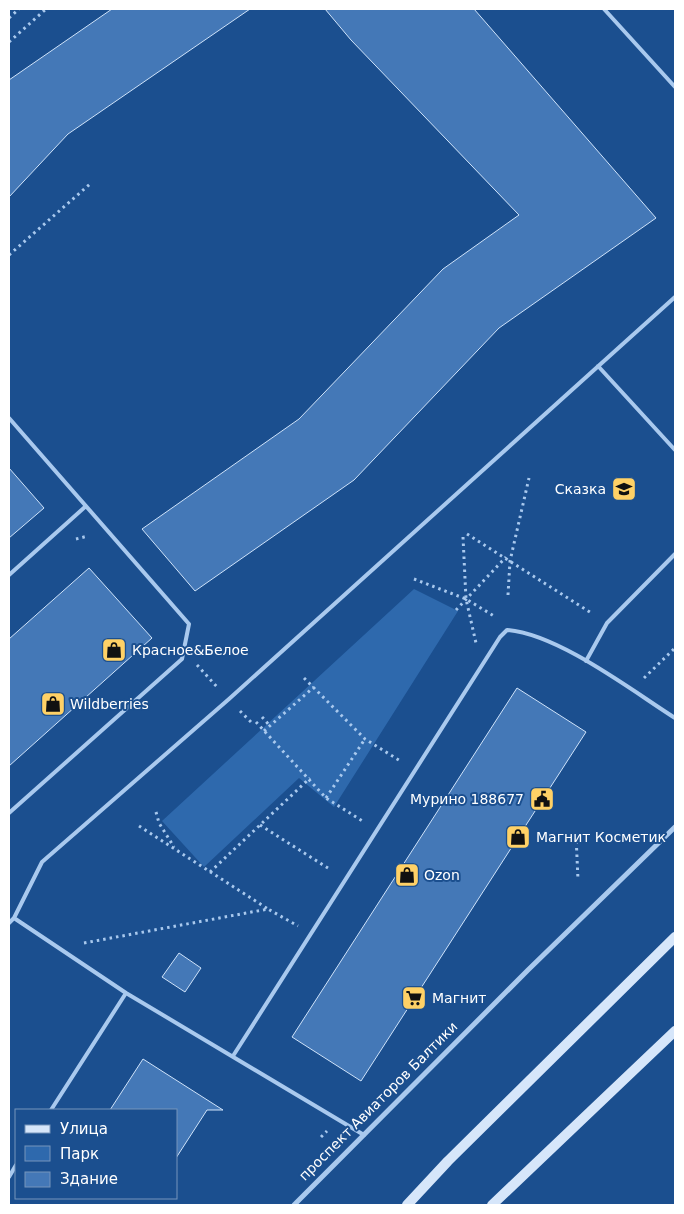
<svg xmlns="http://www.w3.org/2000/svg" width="684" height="1214" font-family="'DejaVu Sans',sans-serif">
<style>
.green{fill:#2e69ad}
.building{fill:#4478b7;stroke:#cfe3fa}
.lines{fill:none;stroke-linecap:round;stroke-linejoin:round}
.path{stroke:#a9c9ee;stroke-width:3;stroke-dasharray:2.5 4;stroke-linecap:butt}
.lane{stroke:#a9c9ee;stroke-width:4}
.street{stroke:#a9c9ee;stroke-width:5}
.secondary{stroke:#d6e6fa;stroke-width:10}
.labels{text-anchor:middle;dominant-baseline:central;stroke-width:4;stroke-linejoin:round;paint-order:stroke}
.poi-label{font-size:14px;fill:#fff;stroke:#1b4f8f;text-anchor:start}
.street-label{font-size:14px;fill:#fff;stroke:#1b4f8f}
</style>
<rect width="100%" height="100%" fill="#1b4f8f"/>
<!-- green -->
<path class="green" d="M414,589L458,611L334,807L299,778L204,867L162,821Z"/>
<!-- building -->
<path class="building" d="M112,9H250L68,134L9,197V80Z
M325,9H474L656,218L499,328L354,480L195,591L142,529L299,419L443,269L519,215L351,40Z
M9,468L44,508L9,538Z
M89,568L152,638L9,766V639Z
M517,688L586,732L361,1081L292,1037Z
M179,953L201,968L185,992L162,977Z
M143,1059L223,1110H207L176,1158V1110H110Z"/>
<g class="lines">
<!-- path -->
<path class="path" d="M9,18L19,9
M9,42L46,9
M9,255L90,184
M467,534L593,614
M463,537L466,599L476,643
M76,539L88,536
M414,579L466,599L494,616
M508,595L510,561L529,478
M456,610L506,557
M197,665L218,688
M304,678L365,739L402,762
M644,678L674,649
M240,711L253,724
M262,717L270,726
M256,722L326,798L364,822
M264,731L314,687
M326,798L365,739
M156,812L159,823L174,847
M260,825L331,870
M139,826L268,909
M576,835L578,880
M210,872L310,778
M84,943L268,909L298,926
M321,1137L327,1131"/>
<!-- lane -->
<path class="lane" d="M604,9L675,87
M598,366L675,450
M9,418L189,624L182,659L9,813
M9,575L86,506
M586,661L607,623L675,554
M14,918L126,993L364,1135
M9,923L14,918L42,862L229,699L675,297
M233,1056L500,637L507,630C558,634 631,690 675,718
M51,1110L126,993
M9,1177L16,1165"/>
<!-- street -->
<path class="street" d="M294,1205L528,970L675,827"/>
<!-- secondary -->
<path class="secondary" d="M407,1205L448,1161L675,937
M492,1205L675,1031"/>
</g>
<!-- icons -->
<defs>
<symbol id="school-square" viewBox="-11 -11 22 22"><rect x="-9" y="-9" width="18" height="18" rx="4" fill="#ffd166" stroke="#1b4f8f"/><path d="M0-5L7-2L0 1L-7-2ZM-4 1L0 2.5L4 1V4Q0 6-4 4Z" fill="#111"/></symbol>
<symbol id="shop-square" viewBox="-11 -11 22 22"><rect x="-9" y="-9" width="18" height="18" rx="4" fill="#ffd166" stroke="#1b4f8f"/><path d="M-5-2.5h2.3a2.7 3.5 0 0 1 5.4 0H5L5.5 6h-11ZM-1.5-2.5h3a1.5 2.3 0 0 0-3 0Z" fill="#111"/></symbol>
<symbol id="civic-square" viewBox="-11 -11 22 22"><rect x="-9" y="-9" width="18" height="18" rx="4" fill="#ffd166" stroke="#1b4f8f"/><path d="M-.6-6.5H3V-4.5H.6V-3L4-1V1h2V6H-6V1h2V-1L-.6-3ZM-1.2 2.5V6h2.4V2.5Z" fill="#111"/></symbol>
<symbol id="supermarket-square" viewBox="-11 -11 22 22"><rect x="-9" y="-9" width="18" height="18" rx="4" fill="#ffd166" stroke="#1b4f8f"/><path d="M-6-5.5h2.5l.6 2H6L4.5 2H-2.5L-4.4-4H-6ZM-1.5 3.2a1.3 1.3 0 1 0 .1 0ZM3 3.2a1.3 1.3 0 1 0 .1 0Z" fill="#111"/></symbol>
</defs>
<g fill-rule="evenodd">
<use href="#school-square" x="610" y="475" width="28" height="28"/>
<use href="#shop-square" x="100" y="636" width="28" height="28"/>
<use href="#shop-square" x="39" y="690" width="28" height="28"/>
<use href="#civic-square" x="528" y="785" width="28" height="28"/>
<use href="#shop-square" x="504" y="823" width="28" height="28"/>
<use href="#shop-square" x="393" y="861" width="28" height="28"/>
<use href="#supermarket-square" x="400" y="984" width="28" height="28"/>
</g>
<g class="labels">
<!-- poi labels -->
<g class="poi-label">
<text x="606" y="489" text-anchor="end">Сказка</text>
<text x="132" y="650">Красное&amp;Белое</text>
<text x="70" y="704">Wildberries</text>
<text x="524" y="799" text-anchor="end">Мурино 188677</text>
<text x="536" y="837">Магнит Косметик</text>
<text x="424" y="875">Ozon</text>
<text x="432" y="998">Магнит</text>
</g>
<!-- street labels -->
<g class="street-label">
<text transform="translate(378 1101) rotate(-45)">проспект Авиаторов Балтики</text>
</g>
</g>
<!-- border -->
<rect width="684" height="1214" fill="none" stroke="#ffffff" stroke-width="20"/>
<!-- legend -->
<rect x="15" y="1109" width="162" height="90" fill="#1b4f8f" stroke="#7695bc"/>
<rect x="25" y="1125" width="25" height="8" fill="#d6e6fa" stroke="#7695bc"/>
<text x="60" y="1134" font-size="15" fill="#ffffff">Улица</text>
<rect x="25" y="1146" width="25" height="15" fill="#2e69ad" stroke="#7695bc"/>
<text x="60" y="1159" font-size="15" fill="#ffffff">Парк</text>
<rect x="25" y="1172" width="25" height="15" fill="#4478b7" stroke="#7695bc"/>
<text x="60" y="1184" font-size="15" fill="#ffffff">Здание</text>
</svg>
